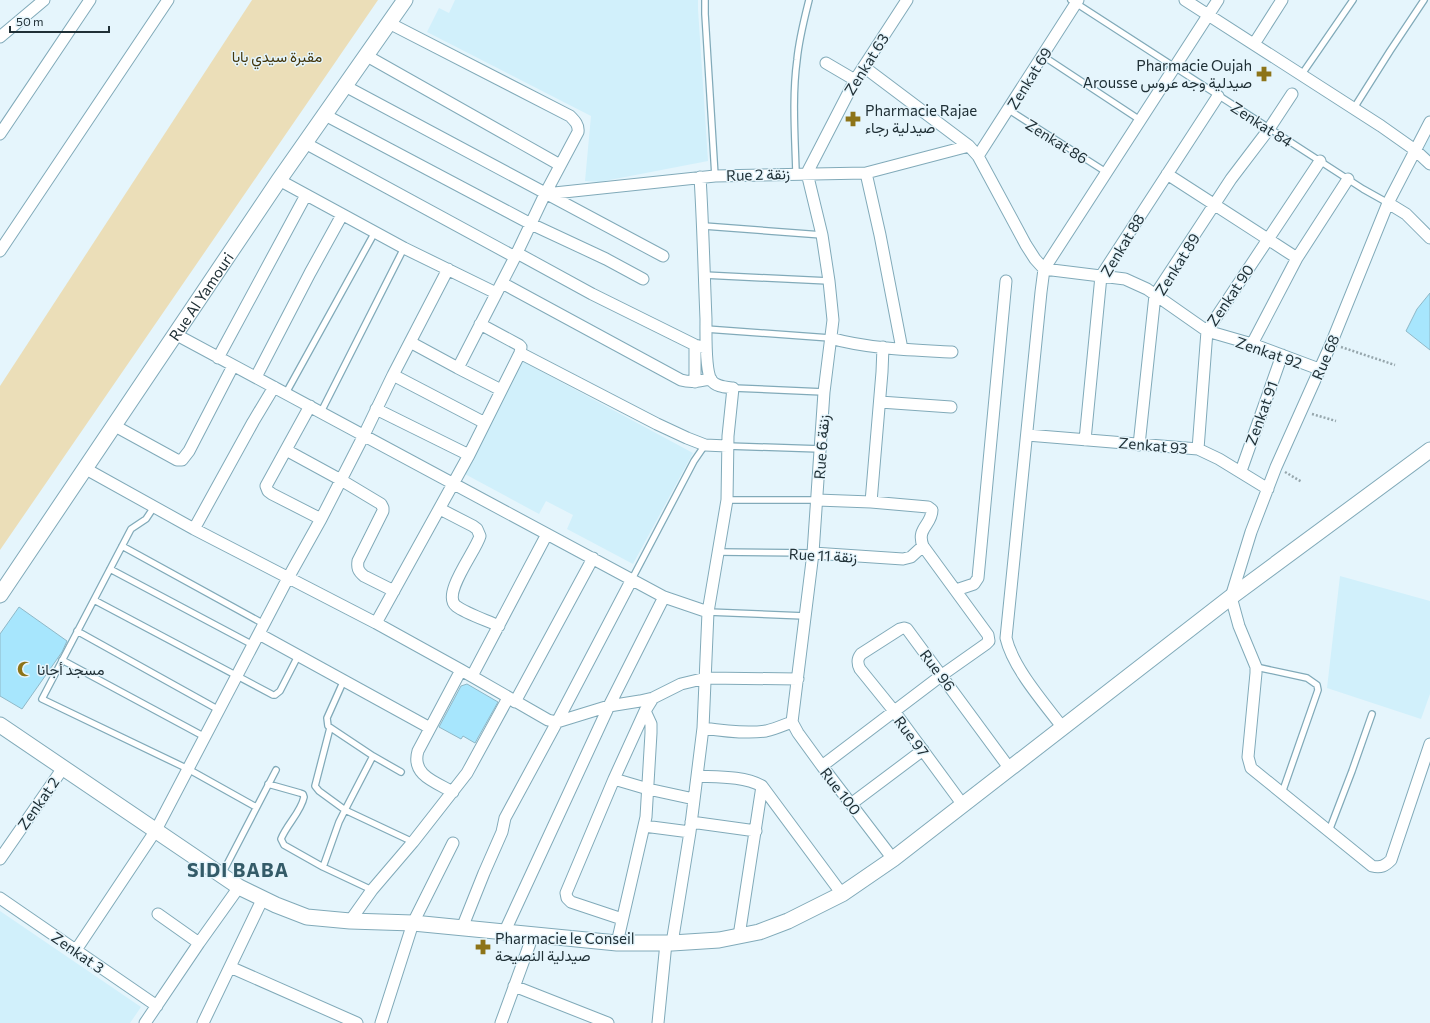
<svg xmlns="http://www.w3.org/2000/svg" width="1430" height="1023" font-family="Commissioner,Vazirmatn,sans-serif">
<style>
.built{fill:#d1f0fb}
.green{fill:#ebdeb8}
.building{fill:#a7e6fd;stroke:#8fb8c7}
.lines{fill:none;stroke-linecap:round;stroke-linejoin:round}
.lane-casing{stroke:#81aab9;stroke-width:8}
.street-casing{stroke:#81aab9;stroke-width:13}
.secondary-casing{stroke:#81aab9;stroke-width:17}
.path{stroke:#96a6ac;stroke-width:2.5;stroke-dasharray:2 2;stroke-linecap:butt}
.lane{stroke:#fff;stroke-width:5.5}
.street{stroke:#fff;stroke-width:11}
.secondary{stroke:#fff;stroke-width:15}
.labels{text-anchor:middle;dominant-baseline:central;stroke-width:3;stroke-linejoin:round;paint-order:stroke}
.park-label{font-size:15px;fill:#42360c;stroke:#e5f5fc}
.street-label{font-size:15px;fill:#203036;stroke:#e5f5fc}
.poi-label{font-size:15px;fill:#203036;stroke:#e5f5fc;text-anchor:start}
.district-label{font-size:19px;font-weight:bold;letter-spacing:1px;fill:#345b68;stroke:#e5f5fc}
</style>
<rect width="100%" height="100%" fill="#e5f5fc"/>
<!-- built -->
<path class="built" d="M455,0H698V9L708,161L599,182L585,181L591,116L427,32L439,8L449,13Z
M1430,130V156L1421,146Z
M520,360L693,453L633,564L567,529L573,515L546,501L539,514L463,473Z
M1340,576L1430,601V694L1421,719L1327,688Z
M0,911L141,1007L130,1023H0Z"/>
<!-- green -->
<path class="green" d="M252,0H378L0,550V386Z"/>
<!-- building -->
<path class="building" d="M1430,293V350L1406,331L1417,309Z
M19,607L67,641L62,652L22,709L0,696V634Z
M467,684L498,702L475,743L463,736L461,739L439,727L461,686Z"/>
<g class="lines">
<defs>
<path id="lane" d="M705,0V14L715,176
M1071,0L1363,189L1388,203
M1043,56L1140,120
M1302,74L1353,0
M1354,108L1390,51L1424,0
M1009,110L1106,172
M796,173C795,136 792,97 797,60C799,39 804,20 809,0
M704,226L822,235
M704,275L829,281
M706,329L830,338
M733,388L824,392
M286,393L375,232
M321,412L404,248
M727,446L821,449
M727,500H817
M154,507L146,519L131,529L42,699L188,769L256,807
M122,546L264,624
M718,552L813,553
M110,569L253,645
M632,579L694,461L705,445
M94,600L273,695H275L280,691L298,656
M708,612L805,616
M77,631L219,710
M62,660L205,737
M1256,667L1307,678L1317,685L1318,690L1282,793
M344,680L327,718L328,726L373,756L345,810L413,842
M373,756L401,772
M268,784L300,793L303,794L304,797C301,812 287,824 281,839L284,845L323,867L372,890
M1329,831L1352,771L1372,714
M323,867L339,822L345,810L319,791L315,786L330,728
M222,874L276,770"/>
<path id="street" d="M1185,0L1381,126L1415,150L1430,164
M389,23L570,116C575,121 579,125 578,132L545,194L515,257L458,368L410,342
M0,37L44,0
M1254,44L1282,0
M367,56L560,165
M826,63L855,80
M864,67L969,146L978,156L1026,245L1035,259L1044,269L1125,279L1147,289L1207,331L1252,344L1319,369
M345,86L663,256
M325,115L531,224L606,259L643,279
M1430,122L1388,203L1331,344L1276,467L1251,532L1231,597L1239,626L1256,667V673L1248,757L1251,768L1372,866C1381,868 1385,866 1391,860L1430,744
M0,134L90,0
M305,143L515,257
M978,156L1078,0
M807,173L855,80L907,0
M866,173L880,235L902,349
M1167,174L1297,258
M279,180L404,248L496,293
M545,194L715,176L866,173L969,146
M1388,203L1406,214L1430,238
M0,251L168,0
M517,253L592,294L695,345L706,348
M502,283L681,380C691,383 700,381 711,379
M175,334L664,597L708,612
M830,338C869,349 912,350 952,352
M1252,344L1297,258L1348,179
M520,353L657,424L687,438L705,445L727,446
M218,358L306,195
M458,368L501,390
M393,375L485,423
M256,377L310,273L342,215
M695,382V345
M880,402L951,407
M310,406L266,486L268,491L272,494L321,519
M376,409L469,455
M115,426L177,460H182L189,451L233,366
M1027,435L1198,449L1219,459L1268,489
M1085,440L1101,276L1218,96
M1139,445L1155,295L1231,179L1269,129L1292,94
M1198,449L1207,331L1320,161
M286,450L341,480L381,504L383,508V511L358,561C357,568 358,571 364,576L394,591
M86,469L194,529L376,623L461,670L548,720L557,722L609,706L640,701L653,698L681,684L706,678L798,679
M1241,471L1282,355
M817,500L871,502L928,507L932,510C932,525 916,528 923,546L988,635L989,641L986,644L942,675L822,766
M871,502L882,372L883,347
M440,509L473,526L477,529L480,536C476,551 441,594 456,606C467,614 486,620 499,626
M194,529L253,422L274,387
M813,553L903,559L911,557L923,546
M956,590L974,584L978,578L1006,281
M376,623L469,455L520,353L521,347L519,345L480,324
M259,634L430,728
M472,676L547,534
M515,702L593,558
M792,722L813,553L824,392L833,320L829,281L822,235L807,173
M792,722L798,733L822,766L893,859
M703,728C723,731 746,734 766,731C775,729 784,725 792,722
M1063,728C1044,703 1013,668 1006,638L1041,292L1044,269L1218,0
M697,776C718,777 744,776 762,786L842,894
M614,779L648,789L694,799
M453,792C435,782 411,775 418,751L461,670
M851,804L923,750
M963,805L894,711L860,669C857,663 857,659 861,654L900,629L904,628L907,629L1010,769
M691,822L756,831
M644,826L690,832
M0,859L63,768
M0,898L157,1006
M158,914L199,943
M622,919L571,902L567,898L566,893L614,779L645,711L653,698
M350,921L372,890L413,842L467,773L508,698
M462,928L484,873L502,832L505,818L557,722L632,579
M504,933L609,706L664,597
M739,936L762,786
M617,943L646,817L651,733V724L645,711
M672,943L690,832L703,728L708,612L727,500L728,436L733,388C725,387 716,387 711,380C705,369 706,333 706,319C704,272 703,224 700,177
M76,950L156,830L288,578L321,519L364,435L393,375L448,269
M230,967L357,1023
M514,986L608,1023
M145,1023L199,943L239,887
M203,1023L263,898
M381,1023L413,923L453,843
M501,1023L533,935
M658,1023L666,943"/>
<g id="secondary">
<path id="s1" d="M0,595L279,180L405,0"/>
<path d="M0,725L239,887L276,905L307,917L350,921L413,923L617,943H672L719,940L759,932L788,921L842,894L893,859L1231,597L1430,450"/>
</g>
</defs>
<!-- lane casing -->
<use href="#lane" class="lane-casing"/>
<!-- street casing -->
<use href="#street" class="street-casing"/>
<!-- secondary casing -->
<use href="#secondary" class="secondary-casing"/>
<!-- path -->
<path class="path" d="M1341,347L1395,365
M1312,414L1336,421
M1285,472L1302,482"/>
<!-- lane -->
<use href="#lane" class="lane"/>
<!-- street -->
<use href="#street" class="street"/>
<!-- secondary -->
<use href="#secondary" class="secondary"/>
</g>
<!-- icons -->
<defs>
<symbol id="pharmacy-bare" viewBox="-9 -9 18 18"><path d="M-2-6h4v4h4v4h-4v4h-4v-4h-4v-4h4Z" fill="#8d7418" stroke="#e5f5fc" stroke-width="2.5" paint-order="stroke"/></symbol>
<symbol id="mosque-bare" viewBox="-9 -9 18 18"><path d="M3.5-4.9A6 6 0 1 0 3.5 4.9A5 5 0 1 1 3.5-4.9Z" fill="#8d7418" stroke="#e5f5fc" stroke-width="2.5" paint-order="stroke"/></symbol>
</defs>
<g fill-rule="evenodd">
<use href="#pharmacy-bare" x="1253" y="63" width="22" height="22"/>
<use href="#pharmacy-bare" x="842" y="108" width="22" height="22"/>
<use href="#mosque-bare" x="14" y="658" width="22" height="22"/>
<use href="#pharmacy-bare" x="472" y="936" width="22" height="22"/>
</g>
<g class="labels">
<!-- park labels -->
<g class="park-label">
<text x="277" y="56">مقبرة سيدي بابا</text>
</g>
<!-- street labels -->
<g class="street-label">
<text transform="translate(866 64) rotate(-58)">Zenkat 63</text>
<text transform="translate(1029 78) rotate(-58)">Zenkat 69</text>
<text transform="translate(1262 124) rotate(33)">Zenkat 84</text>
<text transform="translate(1057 141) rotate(32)">Zenkat 86</text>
<text transform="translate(758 174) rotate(-2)">Rue 2 زنقة</text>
<text transform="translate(1122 245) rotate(-59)">Zenkat 88</text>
<text transform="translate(1177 264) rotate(-58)">Zenkat 89</text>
<text transform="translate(1230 295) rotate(-56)">Zenkat 90</text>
<text stroke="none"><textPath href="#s1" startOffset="360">Rue Al Yamouri</textPath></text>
<text transform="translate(1269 352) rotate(19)">Zenkat 92</text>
<text transform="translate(1325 357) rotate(-67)">Rue 68</text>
<text transform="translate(1261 413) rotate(-70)">Zenkat 91</text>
<text transform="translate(1153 445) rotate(5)">Zenkat 93</text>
<text transform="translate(821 447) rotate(-86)">Rue 6 زنقة</text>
<text transform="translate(823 555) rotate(3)">Rue 11 زنقة</text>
<text transform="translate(938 670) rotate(53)">Rue 96</text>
<text transform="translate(912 736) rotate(53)">Rue 97</text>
<text transform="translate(841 791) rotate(52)">Rue 100</text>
<text transform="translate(38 803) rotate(-55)">Zenkat 2</text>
<text transform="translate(78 952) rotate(35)">Zenkat 3</text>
</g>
<!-- poi labels -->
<g class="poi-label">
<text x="1252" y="65" text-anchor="end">Pharmacie Oujah<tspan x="1252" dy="17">Arousse صيدلية وجه عروس</tspan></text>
<text x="865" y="110">Pharmacie Rajae<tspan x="865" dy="17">صيدلية رجاء</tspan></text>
<text x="37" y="669">مسجد أجانا</text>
<text x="495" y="938">Pharmacie le Conseil<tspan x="495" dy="17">صيدلية النصيحة</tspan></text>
</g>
<!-- district labels -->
<g class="district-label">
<text x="238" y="869">SIDI BABA</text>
</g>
</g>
<!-- scale -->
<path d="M10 26v6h99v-6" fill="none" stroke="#203036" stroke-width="2"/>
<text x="16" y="26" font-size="12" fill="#203036" stroke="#e5f5fc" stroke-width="3" paint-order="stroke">50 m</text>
</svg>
